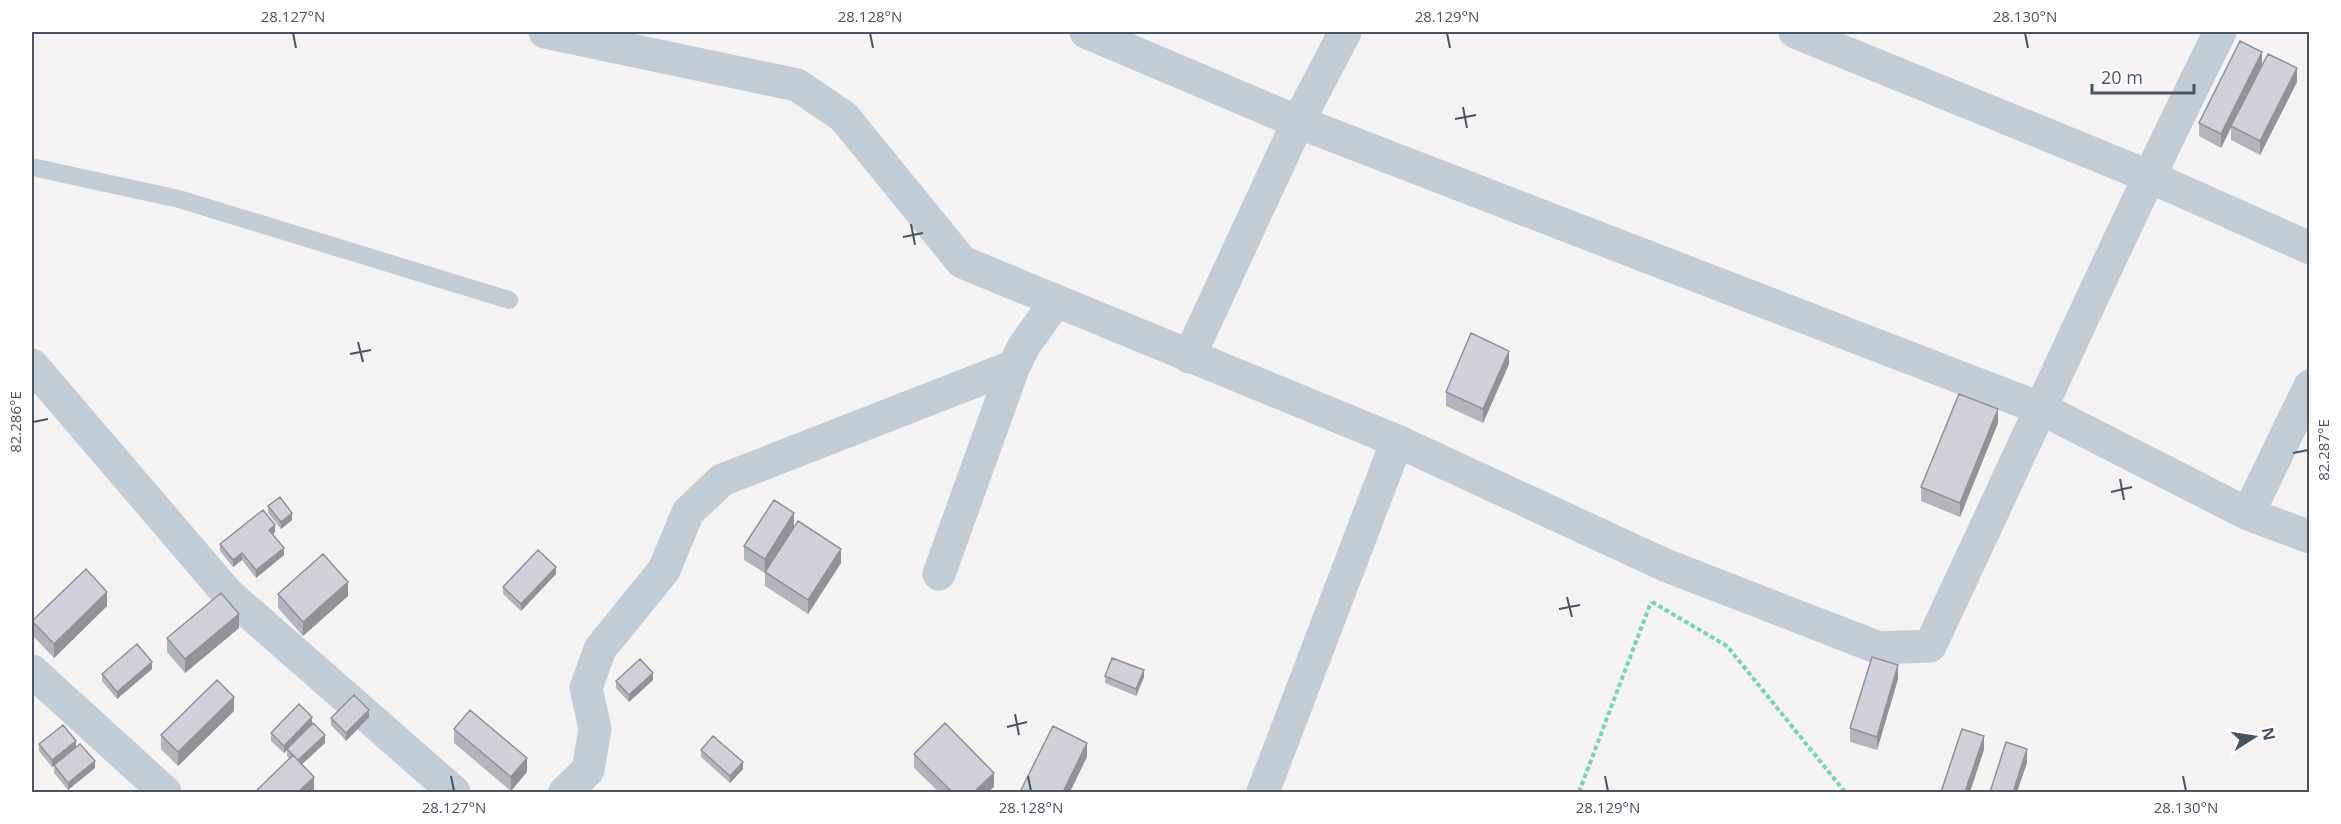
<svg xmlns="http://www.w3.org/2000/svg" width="2341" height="824" font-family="'Open Sans',sans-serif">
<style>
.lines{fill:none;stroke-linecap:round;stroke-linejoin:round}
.path{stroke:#72d7aa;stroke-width:4;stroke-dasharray:4.5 3;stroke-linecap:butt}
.service{stroke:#c2ccd5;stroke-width:18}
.minor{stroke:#c2ccd5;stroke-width:33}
.wall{fill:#b1b4ba}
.shaded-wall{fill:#909297}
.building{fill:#ced1d8;stroke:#909297;stroke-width:1.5}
.ticks{fill:none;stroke:#485462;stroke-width:2}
.neatline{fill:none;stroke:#485462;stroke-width:2}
.ticks-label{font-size:15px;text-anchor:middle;fill:#485462}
</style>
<rect width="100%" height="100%" fill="#f5f2f2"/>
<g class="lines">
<!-- path -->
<path class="path" d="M1652,602L1727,646L1845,792
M1579,792L1651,602"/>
<!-- service -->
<path class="service" d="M32,167L179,199L509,300"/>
<!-- minor -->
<path class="minor" d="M545,32L797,85L844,117L962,262L1397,441L1665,565L1879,648L1930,646C2027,441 2119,234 2220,32
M1086,32L1298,122L2042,409L2248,514L2310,537
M1795,32L2148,176L2310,248
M1189,357L1298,122L1345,32
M32,365L228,594L454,792
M2248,514L2310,386
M939,574L1014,366
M32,671L165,792
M565,792L588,770L595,729L586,688L600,649L664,570L688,512L722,480L1014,366L1024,346L1056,301
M1263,792L1397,441"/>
</g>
<!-- wall -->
<path class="wall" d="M2262,65L2297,82L2260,155L2231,140V127L2221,148L2199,136V123Z
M1509,364L1483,423L1446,406V392Z
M1998,423L1960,517L1921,501V487Z
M268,506L292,520L281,529L268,513Z
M794,527L841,563L808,614L765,586V573L744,560V546Z
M275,532L273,535L284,555L256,578L242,560L233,567L220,551V544Z
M556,574L521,611L503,594V587Z
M278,594L348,596L303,636L278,608Z
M107,606L54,658L32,635V621Z
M239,628L185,673L167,652V638Z
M152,669L117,699L102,681V674Z
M1105,676L1144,677L1136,696L1105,683Z
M1898,679L1877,750L1850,742V728Z
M653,680L629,702L616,688V681Z
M234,711L178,766L161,749V735Z
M369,717L346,741L331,725V718Z
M312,724L303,734L325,743L302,764L314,790L287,756V750L284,753L271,741V733Z
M454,729L527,772L511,791L454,743Z
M39,744L76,748L95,768L68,790L54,773V766L52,767L39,751Z
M701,750L743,769L730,783L701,757Z
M914,754L994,787L988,792H939L914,768Z"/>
<!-- shaded-wall -->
<path class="shaded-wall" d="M2262,52V66L2221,148V134Z
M2297,68V82L2260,155V141Z
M1509,351V364L1483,423V409Z
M1998,409V423L1960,517V503Z
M292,513V520L281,529V522Z
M794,513V527L765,573V559Z
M275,525V532L269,538V530Z
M284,548V555L256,578V570Z
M841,549V563L808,614V600Z
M242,553V560L233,567V560Z
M556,567V574L521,611V604Z
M348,582V596L303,636V622Z
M107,592V606L54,658V644Z
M239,614V628L185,673V659Z
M152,662V669L117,699V692Z
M1898,665V679L1877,750V737Z
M1144,670V677L1136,696V689Z
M653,673V680L629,702V695Z
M234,697V711L178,766V752Z
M369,710V717L346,741V733Z
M312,717V724L288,749H287V750L284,753V746Z
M325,735V743L298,768V760Z
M1984,736V750L1970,792H1965Z
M76,741V748L52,767V760Z
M1087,743V757L1070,792H1063Z
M2027,749V763L2017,792H2013Z
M527,758V772L511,791V777Z
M95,761V768L68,790V783Z
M743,762V769L730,783V776Z
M994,773V787L988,792H974Z
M314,777V790L312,792H298Z"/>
<!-- building -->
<path class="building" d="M2240,41L2262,52L2221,134L2199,123Z
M2268,54L2297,68L2260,141L2231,126Z
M1471,333L1509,351L1483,409L1446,392Z
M1959,394L1998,409L1960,503L1921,487Z
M280,497L292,513L281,522L268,506Z
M774,500L794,513L765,559L744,546Z
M263,510L275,525L269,530L284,548L256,570L242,553L233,560L220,544Z
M798,521L841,549L808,600L765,572Z
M538,550L556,567L521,604L503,587Z
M323,554L348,582L303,622L278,594Z
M86,569L107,592L54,644L32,621Z
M221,593L239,614L185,659L167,638Z
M137,644L152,662L117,692L102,674Z
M1872,657L1898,665L1877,737L1850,728Z
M1112,658L1144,670L1136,689L1105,676Z
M640,659L653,673L629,695L616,681Z
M217,680L234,697L178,752L161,735Z
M354,695L369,710L346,733L331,718Z
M299,704L312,717L284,746L271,733Z
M470,710L527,758L511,777L454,729Z
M313,723L325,735L298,760L287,749Z
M945,723L994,773L974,792H952L914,754Z
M63,725L76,741L52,760L39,744Z
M1053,726L1087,743L1063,792H1020Z
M1962,729L1984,736L1965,792H1941Z
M713,736L743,762L730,776L701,750Z
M2006,742L2027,749L2013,792H1990Z
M80,744L95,761L68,783L54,765Z
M293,755L314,777L298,792H255Z"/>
<!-- ticks -->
<path class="ticks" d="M293,33L296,48M870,33L873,48M1447,33L1450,48M2025,33L2028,48M1463,107L1467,128M1455,119L1476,115M911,224L915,245M903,237L923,233M358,342L363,362M350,354L371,350M33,422L48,419M2293,453L2308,450M2120,479L2124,500M2111,492L2132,487M1567,597L1572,617M1559,609L1580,605M1015,714L1019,735M1007,727L1027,722M451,776L454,791M1028,776L1031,791M1605,776L1608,791M2183,776L2186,791"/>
<!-- border -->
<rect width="2341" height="824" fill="none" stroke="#ffffff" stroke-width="66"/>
<!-- north arrow -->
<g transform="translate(2254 737) rotate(78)" stroke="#ffffff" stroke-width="4.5" paint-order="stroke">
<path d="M0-4.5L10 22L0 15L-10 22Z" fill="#485462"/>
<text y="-9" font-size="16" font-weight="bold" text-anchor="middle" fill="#485462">N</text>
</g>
<!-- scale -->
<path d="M2092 84v9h102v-9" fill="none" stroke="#485462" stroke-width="3"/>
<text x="2101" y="84" font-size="18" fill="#485462" stroke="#ffffff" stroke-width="4.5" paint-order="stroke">20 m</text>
<rect x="33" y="33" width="2275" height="758" class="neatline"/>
<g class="ticks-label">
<text x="293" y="22">28.127°N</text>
<text x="870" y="22">28.128°N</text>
<text x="1447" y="22">28.129°N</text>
<text x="2025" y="22">28.130°N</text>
<text transform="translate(16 422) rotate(-90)" y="5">82.286°E</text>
<text transform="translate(2324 450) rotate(-90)" y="5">82.287°E</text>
<text x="454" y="813">28.127°N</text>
<text x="1031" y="813">28.128°N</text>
<text x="1608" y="813">28.129°N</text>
<text x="2186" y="813">28.130°N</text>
</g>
</svg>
